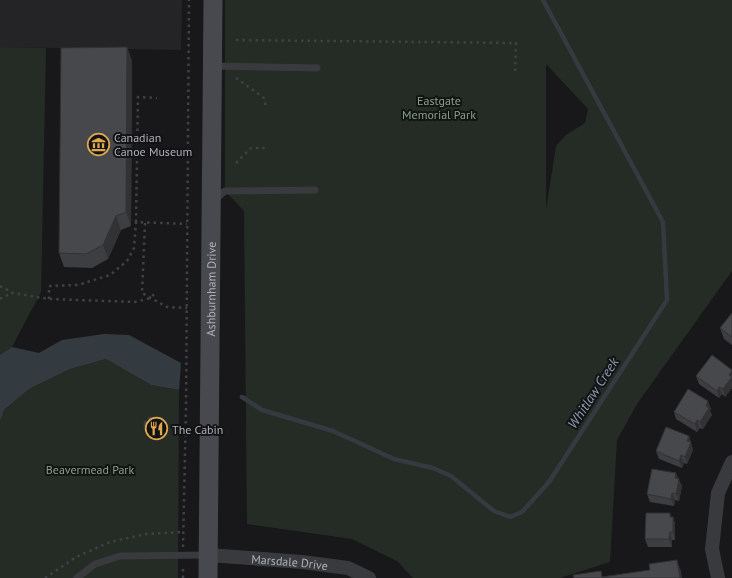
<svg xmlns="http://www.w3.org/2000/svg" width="732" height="578" font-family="'PT Sans',sans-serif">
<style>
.built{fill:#242427}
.green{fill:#242c25;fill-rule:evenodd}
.water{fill:#333b41}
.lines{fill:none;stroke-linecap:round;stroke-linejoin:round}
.stream{stroke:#333b41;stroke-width:4.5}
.path{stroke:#3f4145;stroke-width:2.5;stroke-dasharray:2.5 4;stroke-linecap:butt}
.service{stroke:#393a3e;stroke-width:7}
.minor{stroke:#393a3e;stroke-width:14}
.secondary{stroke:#48494e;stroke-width:19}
.wall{fill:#3d3e41}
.shaded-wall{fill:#323235}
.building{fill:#47484c;stroke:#323235}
.labels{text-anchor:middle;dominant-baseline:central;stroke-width:4;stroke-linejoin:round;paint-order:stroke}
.park-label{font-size:12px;fill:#85a186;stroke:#131315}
.poi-label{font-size:12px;fill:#acb0b8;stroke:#131315;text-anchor:start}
.street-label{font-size:12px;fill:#acb0b8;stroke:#131315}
.water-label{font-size:14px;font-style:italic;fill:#879daf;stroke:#131315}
</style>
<rect width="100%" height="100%" fill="#18181a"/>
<!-- built -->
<path class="built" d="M0,0H182L181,50L0,47Z"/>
<!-- green -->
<path class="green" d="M225,0H732V271L637,404L617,440L610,562L560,578H413L397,561L352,539L247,524L244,211L225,191ZM546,64L588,109L585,123L566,135L556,146L546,210Z
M0,47L46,48L41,292L12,347L0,355Z
M106,359L151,385L179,390L178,578H0V422L4,410L29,389L70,369Z"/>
<!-- water -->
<path class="water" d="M104,334L129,335L181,363L179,390L151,385L106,359L70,369L29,389L4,410L0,422V355L12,347L39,353L62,340Z"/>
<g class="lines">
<!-- stream -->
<path class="stream" d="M242,397L262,410L333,431L394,459L433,468L451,476L494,511L510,517L522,512L549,482L667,300L663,222L543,0"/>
<!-- path -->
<path class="path" d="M236,40L516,43L515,72
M236,78L264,98L266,108
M236,163L251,148H265
M136,222L138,97L157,98
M145,223L142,293L167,307L187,308
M0,286L13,293L49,299L135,302L151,298L155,293
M0,299L12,293
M49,299V286L78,285L110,275L127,261L134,248L136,222L187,224
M183,547L186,408L189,0
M45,578L76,557L110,542L146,534L183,532
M183,578V565"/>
<!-- service -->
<path class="service" d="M213,66L317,68
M213,201L225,191L315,190
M77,578L95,564L120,556L208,555"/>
<!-- minor -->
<g class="minor">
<path id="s1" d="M209,555L302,562L348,568L369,578"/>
<path d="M718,578L712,549L718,493L732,462"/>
</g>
<!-- secondary -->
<path class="secondary" id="s2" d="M208,578L213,0"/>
</g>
<!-- wall -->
<path class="wall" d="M127,47L132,61L131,226L121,230L108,259L92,268L64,267L59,253Z
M732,313V345L724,339L720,328Z
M732,370V388L725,397L722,394L719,398L699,384L696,376Z
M711,409L710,411L712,415L703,429L700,428L697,432L676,419L674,412Z
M148,421H154L167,426L165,438H153L151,432H145L144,428Z
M689,436L693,450L687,464L684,463L682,468L659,459L656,451Z
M678,479L682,486L679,501L675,500L674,506L650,502L647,494Z
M670,513L671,517H673L675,524V540H672V547H648L645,539Z"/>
<!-- shaded-wall -->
<path class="shaded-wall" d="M127,47L132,61L131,226L126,212Z
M116,216L121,230L108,259L103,245Z
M732,370V388L725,397L723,389L729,375Z
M719,387L722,394L719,398L717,391Z
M708,401L711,409L710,411L712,415L703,429L700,422L706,406Z
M697,420L700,428L697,432L695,424Z
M165,422L167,426L165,438L164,435Z
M689,436L693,450L687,464L685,457L687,441Z
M681,455L684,463L682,468L679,461Z
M676,473L682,486L679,501L676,494L675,478Z
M672,493L675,500L674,506L671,499Z
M673,517L675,524V540L673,532Z
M670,532L672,540V547L669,539Z
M677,560L681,571L682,578H680Z"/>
<!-- building -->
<path class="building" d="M127,47L126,212L116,216L103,245L86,254L59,253L61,48Z
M732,313V337L720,328Z
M712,355L732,370L729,375L732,377L723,389L719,387L717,391L696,376Z
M688,389L708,401L706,406L709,408L700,422L697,420L695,424L674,412Z
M148,417H153L152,421L165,422L164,435L151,434V429L144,428V421H148Z
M666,427L689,436L687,441L691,442L685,457L681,455L679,461L656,451Z
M652,469L676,473L675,478L679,479L676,494L672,493L671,499L647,494Z
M646,513H670V517H673V532H670L669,539H645Z
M677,560L680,578H574L573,575L601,571L602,577L650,570L649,564Z"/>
<!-- icons -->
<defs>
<symbol id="museum-ring" viewBox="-11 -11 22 22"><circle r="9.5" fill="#131315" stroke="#dea94b" stroke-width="1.5"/><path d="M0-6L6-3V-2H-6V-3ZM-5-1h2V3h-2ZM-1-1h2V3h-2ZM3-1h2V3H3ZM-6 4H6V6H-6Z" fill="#dea94b"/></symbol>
<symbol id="restaurant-ring" viewBox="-11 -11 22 22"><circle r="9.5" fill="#131315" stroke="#dea94b" stroke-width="1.5"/><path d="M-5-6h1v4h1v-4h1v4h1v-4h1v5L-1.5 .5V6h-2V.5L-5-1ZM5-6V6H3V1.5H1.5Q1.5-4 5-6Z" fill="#dea94b"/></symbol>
</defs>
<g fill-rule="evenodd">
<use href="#museum-ring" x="86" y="132" width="25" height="25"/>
<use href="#restaurant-ring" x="144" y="416" width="25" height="25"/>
</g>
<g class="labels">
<!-- park labels -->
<g class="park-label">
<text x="439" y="100">Eastgate<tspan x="439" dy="14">Memorial Park</tspan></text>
<text x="90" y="469">Beavermead Park</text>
</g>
<!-- poi labels -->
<g class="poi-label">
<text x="114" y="137">Canadian<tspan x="114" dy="14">Canoe Museum</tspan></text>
<text x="172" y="429">The Cabin</text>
</g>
<!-- street labels -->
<g class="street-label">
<text stroke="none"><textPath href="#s2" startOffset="289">Ashburnham Drive</textPath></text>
<text stroke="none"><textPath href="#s1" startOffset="81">Marsdale Drive</textPath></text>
</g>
<!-- water labels -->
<g class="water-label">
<text transform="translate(593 393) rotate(-57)">Whitlaw Creek</text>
</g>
</g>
</svg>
